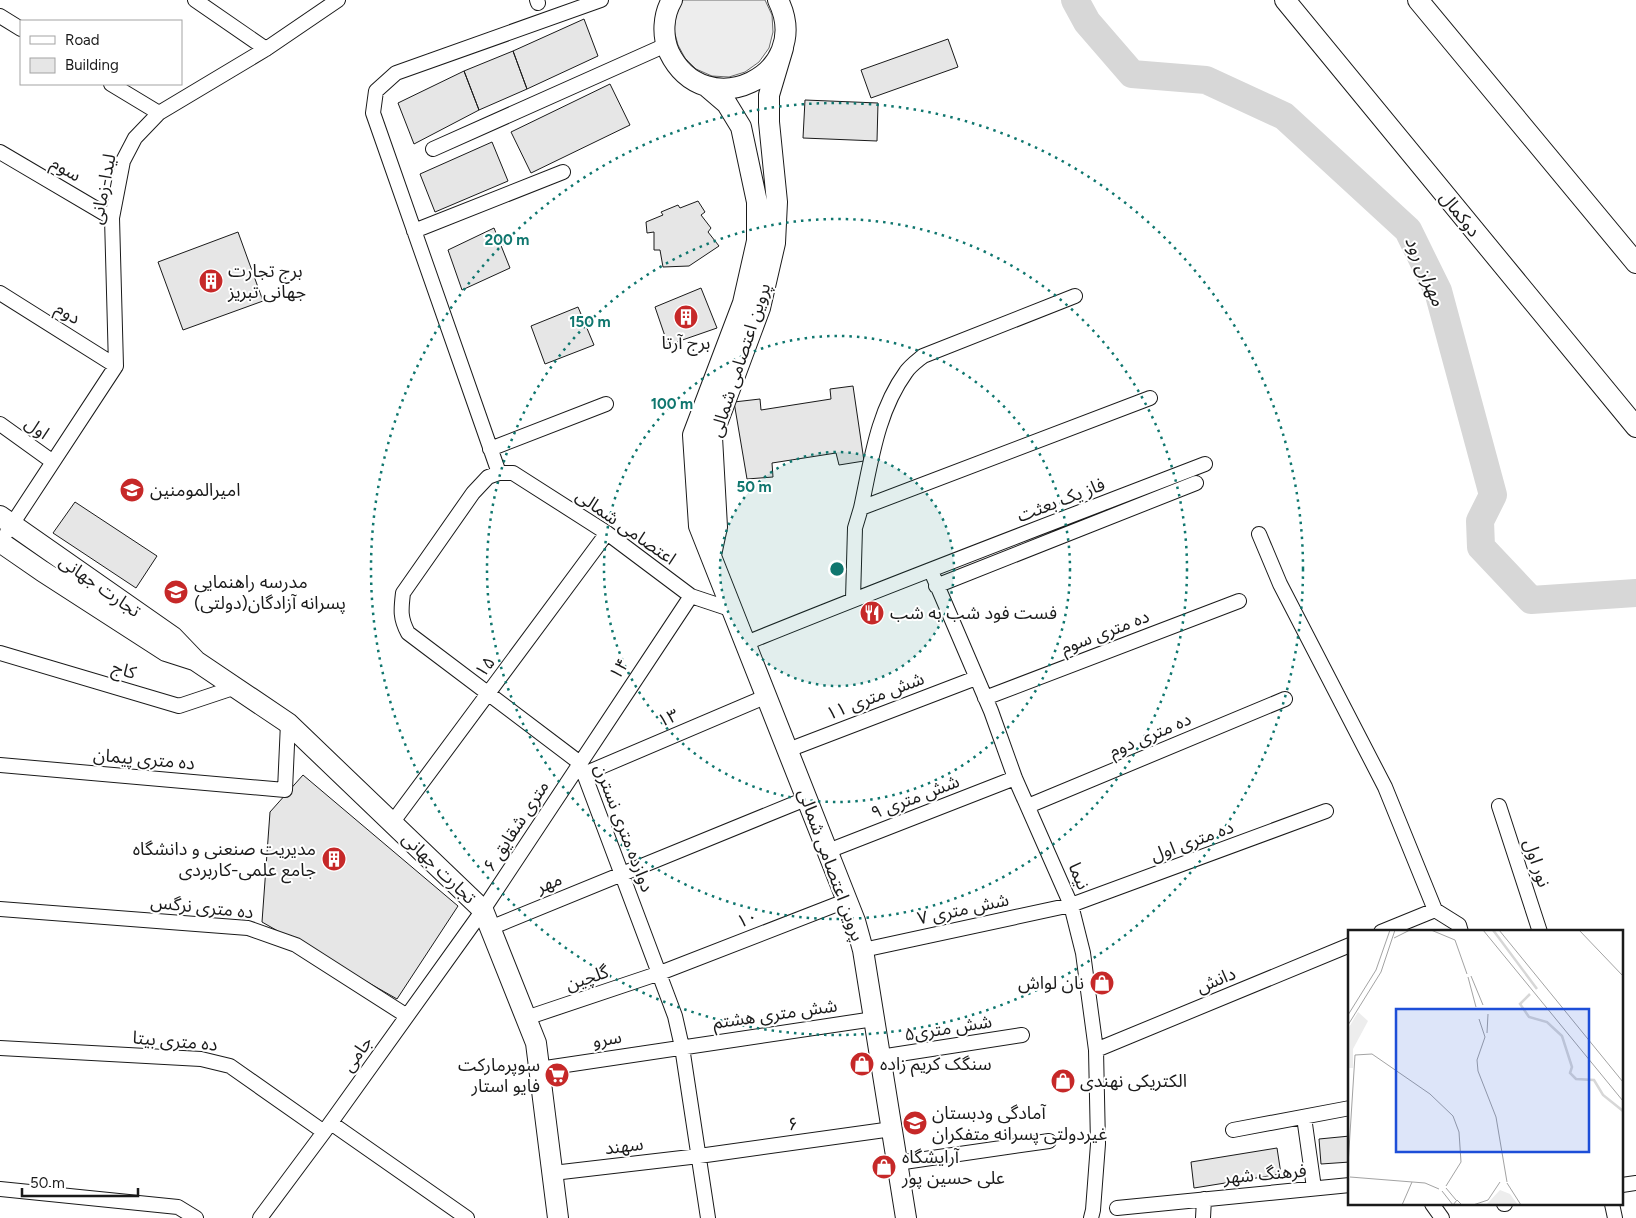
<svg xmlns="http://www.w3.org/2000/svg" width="1636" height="1218" font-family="Figtree,'Noto Sans Arabic',sans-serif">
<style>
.built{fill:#ededed;stroke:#6a6a6a}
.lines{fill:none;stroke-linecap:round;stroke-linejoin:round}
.river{stroke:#d7d7d7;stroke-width:28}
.building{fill:#e6e6e6;stroke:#1a1a1a}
.minor-casing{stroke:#1a1a1a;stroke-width:16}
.secondary-casing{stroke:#1a1a1a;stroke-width:22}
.minor{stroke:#fff;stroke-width:14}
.secondary{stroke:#fff;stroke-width:20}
.ring{fill:none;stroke:#0f766e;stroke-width:2.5;stroke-dasharray:2.5 5}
.labels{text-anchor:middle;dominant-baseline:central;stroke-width:4;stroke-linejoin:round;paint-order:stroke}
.street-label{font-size:18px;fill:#1a1a1a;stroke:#fff}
.poi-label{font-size:18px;fill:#1a1a1a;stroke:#fff;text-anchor:start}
.water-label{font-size:19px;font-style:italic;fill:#1a1a1a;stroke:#fff}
.inset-river{fill:none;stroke:#d7d7d7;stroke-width:2.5}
.inset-road{fill:none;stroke:#a3a3a3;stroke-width:1}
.view{fill:#1d4ed8;fill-opacity:0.15;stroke:#1d4ed8;stroke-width:2.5}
.inset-edge{fill:none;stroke:#1a1a1a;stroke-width:2.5}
.centre{fill:#0f766e;stroke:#fff;stroke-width:2.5}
.ring-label{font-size:15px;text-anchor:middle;font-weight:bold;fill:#0f766e;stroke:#fff;stroke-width:4;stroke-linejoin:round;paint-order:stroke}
</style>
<rect width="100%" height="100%" fill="#fff"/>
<!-- built -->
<path class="built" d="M683,0H765L772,15L773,32L769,48L759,62L745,72L729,77L712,76L696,69L685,58L678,45L674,30L676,15Z"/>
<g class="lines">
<!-- river -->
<path class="river" d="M1075,0L1087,22L1132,74L1206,80L1284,116L1408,230L1438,291L1493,495L1480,521L1481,547L1531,600L1636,593"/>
</g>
<!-- building -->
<path class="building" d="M584,19L598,56L527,89L513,51Z
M948,39L958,67L871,98L861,70Z
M513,51L527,89L479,110L464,71Z
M464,71L479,110L414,144L398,103Z
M610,84L630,125L531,173L511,132Z
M805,100L878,103L877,141L803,138Z
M492,142L508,181L435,212L420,174Z
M698,201L705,212L701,215L711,228L708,232L719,246L689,266L663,267L660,250H654V232L647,233L646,222L663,215L661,212L678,205L680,208Z
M494,228L510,268L462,290L448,250Z
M238,232L263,301L183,330L158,262Z
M701,288L717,328L668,345L655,307Z
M578,307L594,345L545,364L531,326Z
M853,386L864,461L839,465L836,453L772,463L773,477L747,479L734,402L760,399L761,410L831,399L830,389Z
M75,502L157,556L136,588L53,533Z
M303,775L458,906L397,999L262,922L270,812Z
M1350,1136V1162L1321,1164L1319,1139Z
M1277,1148L1281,1174L1194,1188L1191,1162Z"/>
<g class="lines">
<defs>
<path id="minor" d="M195,0L266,49
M537,0L538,3
M0,16L21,29
M111,84L159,113
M433,149L666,45
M0,152L112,218
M414,231L563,172
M0,293L116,366
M0,424L53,462
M490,449L606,404
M499,473L373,113L376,91L396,73L601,0
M861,508C871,462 877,412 906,372C910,366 917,361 923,356L1075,296
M7,532L116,366L112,218L123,161L135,138L159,113L266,49L338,0
M1259,534L1280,584L1385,787L1435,910L1459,925L1461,932
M931,571L991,711L1015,778L1071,905L1083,953L1096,1050L1098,1144L1093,1210L1091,1218
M936,586L1196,483
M853,599L855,528L861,508L1150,398
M746,643C898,581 1052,523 1205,464
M0,653L179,706L236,687
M985,698L1239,601
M788,750L976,678
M0,765L285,790L288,723
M584,774L767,696
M1028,806L1285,699
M1499,806L1540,932
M392,823L607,533
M828,851L1015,778
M0,909L248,928L296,945L407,1016
M490,928L808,798
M1381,932L1435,910
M863,950L1071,905L1326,811
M526,1018L660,973L848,900
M0,1048L201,1059L230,1066L324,1132
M1096,1050L1350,945
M880,1057L1022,1035
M539,1069L874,1019
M1304,1117L1314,1188
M331,1123L467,1218
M1233,1130L1350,1108
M897,1163L1049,1141
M553,1173L699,1156L892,1129
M1622,1185L1636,1183
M0,1189L178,1207L196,1218
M1432,1204L1442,1218
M1504,1204H1505
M1612,1204L1615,1218
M1117,1208L1350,1185
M260,1218L324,1132L483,910L691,596
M708,1218L682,1047L675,1016L580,763L408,633C400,618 401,610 403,593L473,493L488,477L499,473H513L607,533L691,596L733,610
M1203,1218L1204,1199"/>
<path id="secondary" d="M672,0C663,15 662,36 669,52C705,127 815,75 778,0
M1285,0L1636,427
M1418,0L1636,263
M706,86L727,104L741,127L757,202V241L743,303L693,435L699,526L855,921L863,950L906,1218
M0,516L173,637L196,661L288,723L483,910L536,1043L558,1218
M0,542L42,571L166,651L194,660
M711,555L717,527L712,437L760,308L775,243L777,202L769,122V95L783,48"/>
</defs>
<!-- minor casing -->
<use href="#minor" class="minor-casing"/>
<!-- secondary casing -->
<use href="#secondary" class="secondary-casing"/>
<!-- minor -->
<use href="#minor" class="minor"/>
<!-- secondary -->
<use href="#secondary" class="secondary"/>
</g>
<!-- distance rings -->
<circle cx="837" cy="569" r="117" fill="#0f766e" fill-opacity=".12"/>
<g class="ring">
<circle cx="837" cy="569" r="117"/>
<circle cx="837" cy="569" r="233"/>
<circle cx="837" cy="569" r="350"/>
<circle cx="837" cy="569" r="466"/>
</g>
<!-- icons -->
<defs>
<symbol id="building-disc" viewBox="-11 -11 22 22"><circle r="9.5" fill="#c62828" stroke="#fff"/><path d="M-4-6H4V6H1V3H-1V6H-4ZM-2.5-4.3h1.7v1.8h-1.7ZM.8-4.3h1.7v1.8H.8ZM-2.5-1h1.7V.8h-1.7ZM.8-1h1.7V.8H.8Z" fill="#fff"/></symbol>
<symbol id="school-disc" viewBox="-11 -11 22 22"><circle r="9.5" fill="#c62828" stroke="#fff"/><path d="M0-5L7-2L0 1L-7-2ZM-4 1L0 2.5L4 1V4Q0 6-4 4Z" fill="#fff"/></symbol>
<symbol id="restaurant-disc" viewBox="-11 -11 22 22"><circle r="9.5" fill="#c62828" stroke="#fff"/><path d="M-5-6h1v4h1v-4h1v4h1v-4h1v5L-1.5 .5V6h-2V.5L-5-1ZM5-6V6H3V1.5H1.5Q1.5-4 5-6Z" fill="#fff"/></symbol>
<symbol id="shop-disc" viewBox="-11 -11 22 22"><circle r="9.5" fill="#c62828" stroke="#fff"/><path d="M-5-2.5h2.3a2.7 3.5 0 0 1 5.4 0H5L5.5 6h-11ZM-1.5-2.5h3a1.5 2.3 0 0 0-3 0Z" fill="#fff"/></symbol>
<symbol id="supermarket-disc" viewBox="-11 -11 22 22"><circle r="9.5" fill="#c62828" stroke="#fff"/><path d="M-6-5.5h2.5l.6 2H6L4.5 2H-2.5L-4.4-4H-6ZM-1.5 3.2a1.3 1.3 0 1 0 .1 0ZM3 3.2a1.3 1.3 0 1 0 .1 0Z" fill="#fff"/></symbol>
</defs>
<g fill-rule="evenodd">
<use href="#building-disc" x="197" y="267" width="28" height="28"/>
<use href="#building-disc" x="672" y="303" width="28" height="28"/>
<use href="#school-disc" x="118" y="476" width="28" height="28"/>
<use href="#school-disc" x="162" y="578" width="28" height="28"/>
<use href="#restaurant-disc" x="858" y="599" width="28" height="28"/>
<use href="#building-disc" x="320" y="845" width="28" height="28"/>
<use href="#shop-disc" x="1088" y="969" width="28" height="28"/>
<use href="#shop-disc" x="848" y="1050" width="28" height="28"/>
<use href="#supermarket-disc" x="543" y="1061" width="28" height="28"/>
<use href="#shop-disc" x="1049" y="1067" width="28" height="28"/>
<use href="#school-disc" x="901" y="1109" width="28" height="28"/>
<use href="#shop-disc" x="870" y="1153" width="28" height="28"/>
</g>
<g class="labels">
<!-- street labels -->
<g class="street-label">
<text transform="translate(66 169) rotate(30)">سوم</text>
<text transform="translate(103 189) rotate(-79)">لیدا-زمانی</text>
<text transform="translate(1460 214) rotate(51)">دوکمال</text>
<text transform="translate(68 313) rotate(32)">دوم</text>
<text transform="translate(740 360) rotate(-72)">پروین اعتصامی شمالی</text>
<text transform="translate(37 428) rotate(35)">اول</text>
<text transform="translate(1061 500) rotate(-21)">فاز یک بعثت</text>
<text transform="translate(626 527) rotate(35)">اعتصامی شمالی</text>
<text transform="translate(100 586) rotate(35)">تجارت جهانی</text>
<text transform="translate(1105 632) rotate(-21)">ده متری سوم</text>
<text transform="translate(485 667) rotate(-53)">۱۵</text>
<text transform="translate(619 669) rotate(-56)">۱۴</text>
<text transform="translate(124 670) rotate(16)">کاج</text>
<text transform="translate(875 696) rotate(-21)">۱۱ شش متری</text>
<text transform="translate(668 718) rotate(-23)">۱۳</text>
<text transform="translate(1150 735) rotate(-23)">ده متری دوم</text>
<text transform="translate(144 759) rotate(5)">ده متری پیمان</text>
<text transform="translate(915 797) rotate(-21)">۹ شش متری</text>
<text transform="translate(516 826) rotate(-57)">۶ متری شقایق</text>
<text transform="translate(624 828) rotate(69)">دوازده متری نسترن</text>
<text transform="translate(1192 841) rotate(-20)">ده متری اول</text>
<text transform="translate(1537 863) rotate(72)">نور اول</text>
<text transform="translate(831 865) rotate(70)">پروین اعتصامی شمالی</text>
<text transform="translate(439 868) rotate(44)">تجارت جهانی</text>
<text transform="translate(1079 876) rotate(67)">نیما</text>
<text transform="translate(549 883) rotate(-22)">مهر</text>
<text transform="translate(202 907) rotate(6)">ده متری نرگس</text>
<text transform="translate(963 909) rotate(-12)">۷ شش متری</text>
<text transform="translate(747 919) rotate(-21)">۱۰</text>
<text transform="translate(587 978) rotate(-19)">گلچین</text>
<text transform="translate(1216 980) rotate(-22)">دانش</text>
<text transform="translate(775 1014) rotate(-8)">شش متری هشتم</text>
<text transform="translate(948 1028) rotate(-9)">۵شش متری</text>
<text transform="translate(607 1039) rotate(-9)">سرو</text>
<text transform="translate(175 1041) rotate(5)">ده متری بیتا</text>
<text transform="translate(357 1054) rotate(-55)">جامی</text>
<text transform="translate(793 1124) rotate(-8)">۶</text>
<text transform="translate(624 1146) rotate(-7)">سهند</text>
<text transform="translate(1265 1174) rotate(-5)">فرهنگ شهر</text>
</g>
<!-- poi labels -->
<g class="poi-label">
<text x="228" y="271">برج تجارت<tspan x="228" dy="21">جهانی تبریز</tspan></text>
<text x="686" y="343" text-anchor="middle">برج آرتا</text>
<text x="150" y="490">امیرالمومنین</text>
<text x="194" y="582">مدرسه راهنمایی<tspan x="194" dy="21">پسرانه آزادگان(دولتی)</tspan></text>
<text x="890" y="613">فست فود شب به شب</text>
<text x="316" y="849" text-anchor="end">مدیریت صنعنی و دانشگاه<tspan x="316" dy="21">جامع علمی-کاربردی</tspan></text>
<text x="1084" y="983" text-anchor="end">نان لواش</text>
<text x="880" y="1064">سنگک کریم زاده</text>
<text x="540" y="1065" text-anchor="end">سوپرمارکت<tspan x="540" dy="21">فایو استار</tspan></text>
<text x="1080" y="1081">الکتریکی نهندی</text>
<text x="932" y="1113">آمادگی ودبستان<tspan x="932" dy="21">غیردولتی پسرانه متفکران</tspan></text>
<text x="902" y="1157">آرایشگاه<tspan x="902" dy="21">علی حسین پور</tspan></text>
</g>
<!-- water labels -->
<g class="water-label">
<text transform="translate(1425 271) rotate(67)">مهران رود</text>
</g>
</g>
<!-- overview -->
<g transform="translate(1348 930)">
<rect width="275" height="275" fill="#fff"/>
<path d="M10,82L20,91L5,119V138H0V99ZM152,260L162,264L170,275H138Z" fill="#ededed"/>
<path class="inset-river" d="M145,0L189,59M182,64L172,74L181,87L199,92L214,106L224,137L222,143L228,149L246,150L255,165L275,181"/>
<path class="inset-road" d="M83,0L107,10L119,44M135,0L275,171M151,0L275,152M231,0L275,46M46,8L62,0M123,46L135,75M120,47L128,77M0,85L28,40L42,0M131,89L137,107L129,130L130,141L148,187L159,252M0,95L33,42L47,0M139,103L140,84M7,125L24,124L82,164L105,186L111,202L113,232L98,256M0,235L7,125M2,247L77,253L91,259M159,253L173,275M98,258L108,270M94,261L105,275L109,270L114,275M54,275L64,252M125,275L140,270L152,252"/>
<path class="view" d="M48,79H241V222H48Z"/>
<rect width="275" height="275" class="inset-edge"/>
</g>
<circle cx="837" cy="569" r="8" class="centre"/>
<g class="ring-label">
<text x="507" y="245">200 m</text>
<text x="590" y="327">150 m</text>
<text x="672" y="409">100 m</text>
<text x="754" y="492">50 m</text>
</g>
<!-- legend -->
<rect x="20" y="20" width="162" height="65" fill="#ffffff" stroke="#a3a3a3"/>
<rect x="30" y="36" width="25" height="8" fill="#ffffff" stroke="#a3a3a3"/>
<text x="65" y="45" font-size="15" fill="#1a1a1a">Road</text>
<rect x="30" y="58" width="25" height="15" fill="#e6e6e6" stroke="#a3a3a3"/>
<text x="65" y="70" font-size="15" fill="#1a1a1a">Building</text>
<!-- scale -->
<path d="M22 1188v8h116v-8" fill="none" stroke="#1a1a1a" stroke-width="2.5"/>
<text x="30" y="1188" font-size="15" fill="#1a1a1a" stroke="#ffffff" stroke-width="4" paint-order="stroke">50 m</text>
</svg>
